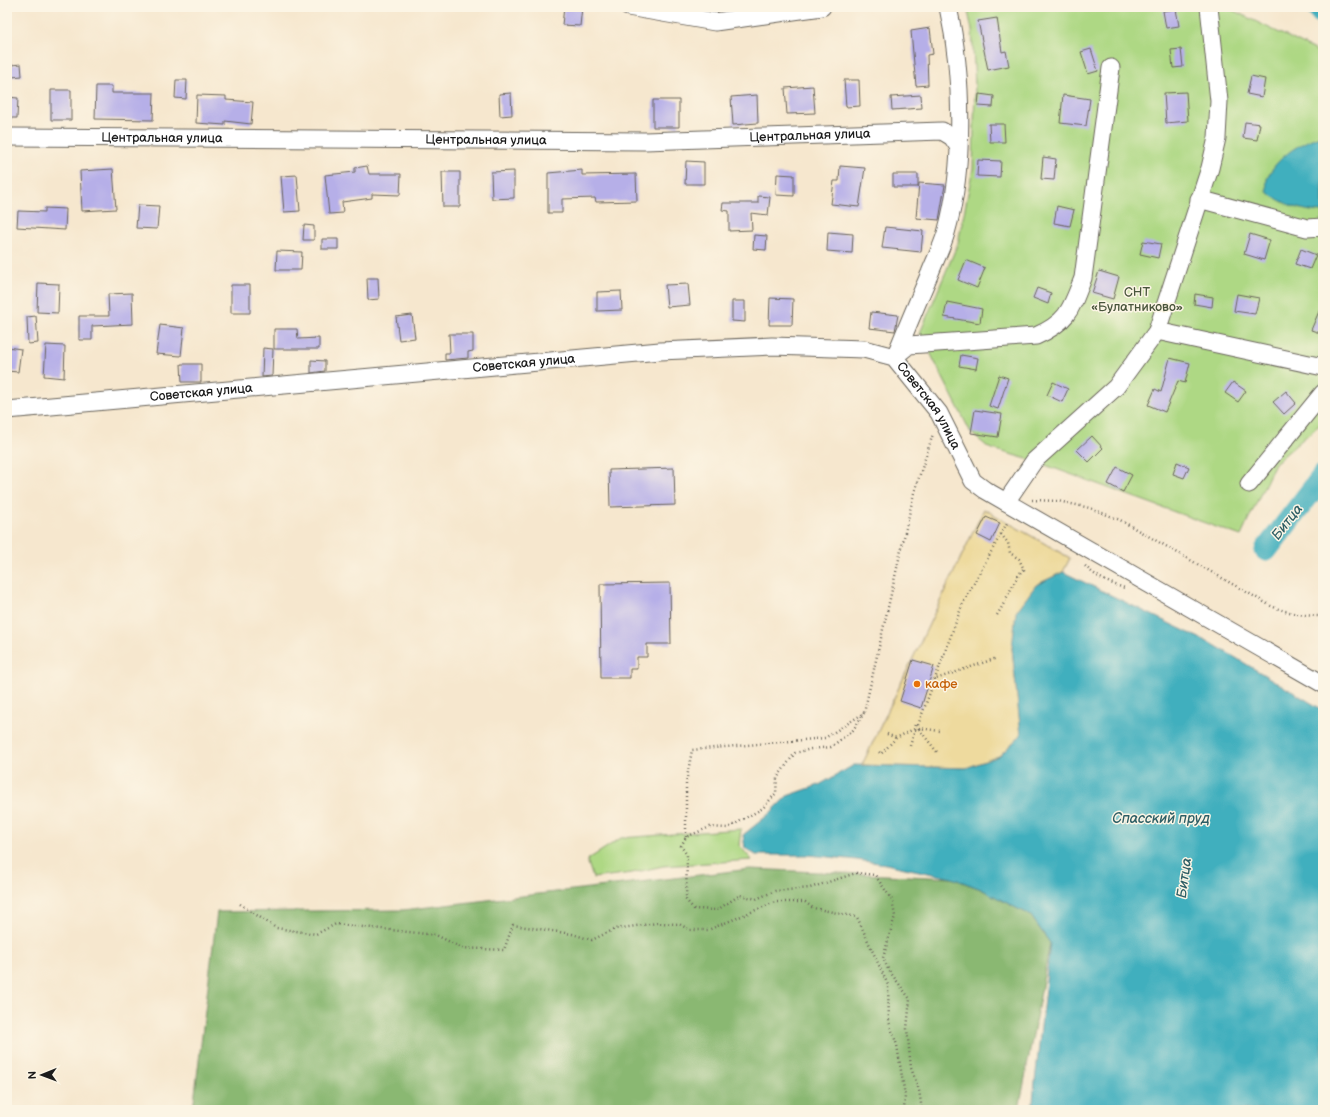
<svg xmlns="http://www.w3.org/2000/svg" width="1330" height="1117" font-family="'Balsamiq Sans',sans-serif">
<style>
.green{fill:#aed884;stroke:#657a50}
.forest{fill:#8ab872;stroke:#536a47}
.sand{fill:#eeda9e;stroke:#857b5d}
.water{fill:#41afbe;stroke:#2e666d}
.lines{fill:none;stroke-linecap:round;stroke-linejoin:round}
.river{stroke:#41afbe;stroke-width:23}
.building{fill:#b6afe8}
.minor-casing{stroke:#68635a;stroke-width:19}
.path{stroke:#68635a;stroke-width:2.5;stroke-dasharray:1 3;stroke-linecap:butt}
.minor{stroke:#fff;stroke-width:17}
.food-dot{fill:#e8710a;stroke:#fcf5e5;stroke-width:1.5}
.labels{text-anchor:middle;dominant-baseline:central;stroke-width:3;stroke-linejoin:round;paint-order:stroke}
.street-label{font-size:13px;fill:#1c1c1c;stroke:#fcf5e5}
.park-label{font-size:13px;fill:#48543b;stroke:#fcf5e5}
.food-label{font-size:13px;fill:#c56008;stroke:#fcf5e5;text-anchor:start}
.water-label{font-size:14px;font-style:italic;fill:#2d5e65;stroke:#fcf5e5}
</style>
<rect width="100%" height="100%" fill="#fcf5e5"/>
<filter id="ink" filterUnits="userSpaceOnUse"><feTurbulence type="fractalNoise" baseFrequency=".025" numOctaves="2"/><feDisplacementMap in="SourceGraphic" scale="8" xChannelSelector="R" yChannelSelector="G"/><feConvolveMatrix kernelMatrix="1 2 1 2 8 2 1 2 1" color-interpolation-filters="sRGB"/></filter>
<filter id="wash" filterUnits="userSpaceOnUse"><feTurbulence type="fractalNoise" baseFrequency=".012" numOctaves="4" result="noise"/><feDisplacementMap in="SourceGraphic" scale="16" xChannelSelector="R" yChannelSelector="G"/><feGaussianBlur stdDeviation="0.9" result="paint"/><feColorMatrix in="noise" values="0 0 0 0 0 0 0 0 0 0 0 0 0 0 0 0 0 1.4 0 .05"/><feComposite in="paint" operator="in"/></filter>
<g filter="url(#wash)">
<rect width="100%" height="100%" fill="#f6e7ce"/>
<!-- green -->
<path class="green" d="M967,7H1226L1323,54V422L1275,463L1241,536L1034,461L989,448L971,433L920,333L958,243L973,168L975,84L972,30Z
M741,829L739,845L752,860L663,866L632,873L593,878L587,860L621,838Z"/>
<!-- forest -->
<path class="forest" d="M750,869L952,878L981,889L1031,916L1050,943L1019,1110H193L217,912L403,910Z"/>
<!-- sand -->
<path class="sand" d="M984,509L1070,558L1063,572L1036,585L1012,648L1021,735L999,756L966,768L862,765Z"/>
<!-- water -->
<path class="water" d="M1323,135V212C1304,212 1282,204 1267,192C1267,188 1266,183 1267,179C1275,158 1302,141 1323,135Z
M1063,572L1216,646L1323,710V1110H1032L1050,943L1031,916L981,889L952,878L886,864L849,859L808,855H756L745,848L743,835L769,814L787,796L819,785L854,765L966,768L999,756L1021,735L1012,648L1016,612L1036,585Z"/>
<g class="lines">
<!-- river -->
<path class="river" d="M1317,7L1323,14
M1266,550L1323,476"/>
</g>
<g id="blocks">
<!-- building -->
<path class="building" d="M564,7H582L580,26L562,25Z
M1176,9L1179,26L1166,28L1163,11Z
M997,18L1002,52L1006,51L1009,66L988,70L978,21Z
M930,28L933,54L927,55L928,85L916,86L911,31Z
M1091,49L1098,71L1088,74L1081,52Z
M1181,49L1183,67L1173,68L1171,50Z
M21,64L22,76L12,77L11,65Z
M1251,76L1265,79L1262,97L1247,94Z
M176,80H187L186,99L175,98Z
M844,80H859L860,106L846,107Z
M96,86H112V93H154L153,120L95,119Z
M813,86L815,113L787,114L785,88Z
M51,90H71V120H51Z
M1186,92L1188,121L1166,123L1164,93Z
M511,93L512,115L500,116L499,94Z
M979,94L994,96L993,107L978,106Z
M197,95L226,96V100L253,102L251,124L225,121V125L196,123Z
M757,95L758,123L733,125L731,97Z
M921,95L922,108L892,110L891,97Z
M1063,95L1090,99L1086,126L1060,123Z
M7,97L18,98L17,118H7Z
M653,100H679V127H653Z
M1245,122L1260,124L1257,140L1243,138Z
M989,124H1004L1005,142H990Z
M1043,157L1056,159L1054,180L1041,179Z
M978,160L1001,161L1000,177L977,176Z
M686,161L704,162V184H685Z
M367,166L369,174H401L400,195L372,194V198L342,202L343,213L329,214L325,175L355,172V168Z
M840,166L865,168L859,207L831,204L834,181H839Z
M113,169L116,209L82,211L80,171Z
M582,170V175L636,174L637,201L596,202L595,198L562,199V213H548V173Z
M514,171V198L492,199L491,172Z
M442,172H460V207H443Z
M777,174L794,175V196L776,195Z
M893,174H918V187H893Z
M297,175L300,211L284,212L281,176Z
M919,183L945,185L939,220L916,218Z
M758,196L770,197L768,215L751,213L752,230L729,231V211L722,210L723,203H758Z
M138,205L159,206L157,229L136,228Z
M1057,206L1074,210L1070,226L1054,223Z
M45,208L66,209L65,230L17,227L18,211L45,212Z
M304,225L314,226V240H303Z
M885,227L923,231L921,252L882,248Z
M828,232L853,234L852,253L827,251Z
M1250,234L1270,240L1264,260L1244,254Z
M754,235L767,236L766,250L753,249Z
M322,239H338V249H322Z
M1143,241L1161,244L1158,258L1140,254Z
M1301,249L1316,255L1310,269L1295,264Z
M277,251L302,252L301,270H276Z
M966,260L985,268L977,288L958,280Z
M1099,271L1119,277L1113,299L1092,293Z
M367,278H378L379,299L368,300Z
M38,283L59,284L58,313L37,312Z
M688,284L690,305L667,307L665,285Z
M231,285H250V313H231Z
M1037,288L1051,293L1048,304L1033,298Z
M621,291L622,310L597,311V292Z
M132,293L133,324L92,326V340H79V316H109L108,294Z
M1195,294L1213,297L1212,307L1194,304Z
M1237,294L1259,298L1255,314L1234,311Z
M770,298L793,299L792,325H769Z
M732,301H745V322L732,321Z
M947,302L982,309L980,323L944,317Z
M1323,302V334L1311,330Z
M871,312L898,315L895,331L869,328Z
M412,315L415,338L399,340L396,317Z
M36,316L38,343L28,344L27,317Z
M160,325L184,328L181,356L156,354Z
M274,329H297L298,339L319,338V349H274Z
M449,334H473V351L468,352V358L445,360V353H450Z
M46,345L65,346L64,378L44,376Z
M7,347L21,349L18,372L7,371Z
M263,348L273,349L272,376L262,377Z
M961,355L978,358L976,369L959,366Z
M1170,358L1190,363L1185,383L1178,381L1165,412L1148,405L1155,389L1161,392Z
M311,360L325,361V371L311,373Z
M181,364H201V382H182Z
M999,375L1008,378L998,409L989,406Z
M1053,382L1068,389L1062,402L1047,395Z
M1233,382L1246,391L1238,402L1225,393Z
M1286,391L1296,403L1284,414L1273,402Z
M975,410L1002,414L998,437L971,433Z
M1092,436L1103,448L1089,462L1077,450Z
M1177,462L1189,467L1184,478L1173,474Z
M1117,467L1132,475L1123,492L1108,484Z
M674,468L675,505L610,507L609,470Z
M986,517L1000,523L991,542L977,535Z
M670,583L671,644H647V657H637V669H630V678H601L600,584Z
M913,660L934,666L921,708L900,701Z"/>
</g>
</g>
<g filter="url(#ink)">
<use href="#blocks" fill-opacity="0" stroke="#68635a" stroke-width="1"/>
<g class="lines">
<defs>
<g id="minor">
<path d="M628,7L715,22L822,7"/>
<path id="s1" d="M7,137L645,141L942,131L952,137L958,146"/>
<path d="M1199,199L1307,228L1323,227"/>
<path d="M1157,331L1323,367"/>
<path d="M894,357L909,345L1036,336C1068,322 1071,309 1083,278L1111,68"/>
<path d="M895,357C906,329 918,301 930,273C935,260 942,247 946,233C965,167 963,74 948,7"/>
<path id="s2" d="M7,410L660,351L772,346L864,349L894,357L939,413L973,481L985,490L1323,684"/>
<path d="M1249,484L1323,393"/>
<path d="M1006,502L1034,461L1116,387L1157,331L1210,168L1217,138L1219,101L1209,7"/>
</g>
</defs>
<!-- minor casing -->
<use href="#minor" class="minor-casing"/>
<!-- path -->
<path class="path" d="M1032,500L1058,501L1090,508L1120,520L1271,606C1288,613 1304,616 1323,616
M1001,534L1008,543L1010,553L1019,559L1025,572
M1085,566C1096,577 1110,584 1125,588
M997,615C1007,600 1012,583 1023,569
M933,680L997,658
M864,713L853,730L831,747L811,749L795,753L777,778L776,793L763,808L728,828L710,827L686,837L681,846L687,855L686,900L694,909L717,910L740,895L756,899L775,891L810,888L856,873L875,875L892,900L895,916L883,958L888,969L910,999L907,1029L911,1068L919,1090L922,1110
M918,725L963,603L1007,523
M919,728L940,731
M919,729L937,752
M887,734L896,738
M910,746L915,730
M879,752L881,754L896,738L914,729L915,724L918,725L919,729H914
M686,837V783L692,750L825,738L864,713L914,493L933,434
M240,904L276,928L316,934L336,924L436,935L462,948L504,950L513,925L572,934L592,940L615,929L657,923L679,924L690,930H708L775,902H805L813,908L857,917L888,985L889,1022L897,1045L905,1096L904,1110"/>
<!-- minor -->
<use href="#minor" class="minor"/>
</g>
</g>
<!-- markers -->
<circle class="food-dot" cx="917" cy="684" r="4"/>
<g class="labels">
<!-- street labels -->
<g class="street-label">
<text stroke="none"><textPath href="#s1" startOffset="803">Центральная улица</textPath></text>
<text stroke="none"><textPath href="#s1" startOffset="155">Центральная улица</textPath></text>
<text stroke="none"><textPath href="#s1" startOffset="479">Центральная улица</textPath></text>
<text stroke="none"><textPath href="#s2" startOffset="519">Советская улица</textPath></text>
<text stroke="none"><textPath href="#s2" startOffset="195">Советская улица</textPath></text>
<text stroke="none"><textPath href="#s2" startOffset="951">Советская улица</textPath></text>
</g>
<!-- park labels -->
<g class="park-label">
<text x="1137" y="292">СНТ<tspan x="1137" dy="15">«Булатниково»</tspan></text>
</g>
<!-- food labels -->
<g class="food-label">
<text x="925" y="684">кафе</text>
</g>
<!-- water labels -->
<g class="water-label">
<text transform="translate(1287 522) rotate(-52)">Битца</text>
<text x="1161" y="818">Спасский пруд</text>
<text transform="translate(1184 878) rotate(-82)">Битца</text>
</g>
</g>
<!-- margin -->
<rect width="1330" height="1117" fill="none" stroke="#fcf5e5" stroke-width="24"/>
<!-- north arrow -->
<g transform="translate(42 1075) rotate(269)" stroke="#fcf5e5" stroke-width="3" paint-order="stroke">
<path d="M0-3L7 15L0 10L-7 15Z" fill="#1c1c1c"/>
<text y="-6" font-size="11" font-weight="bold" text-anchor="middle" fill="#1c1c1c">N</text>
</g>
</svg>
